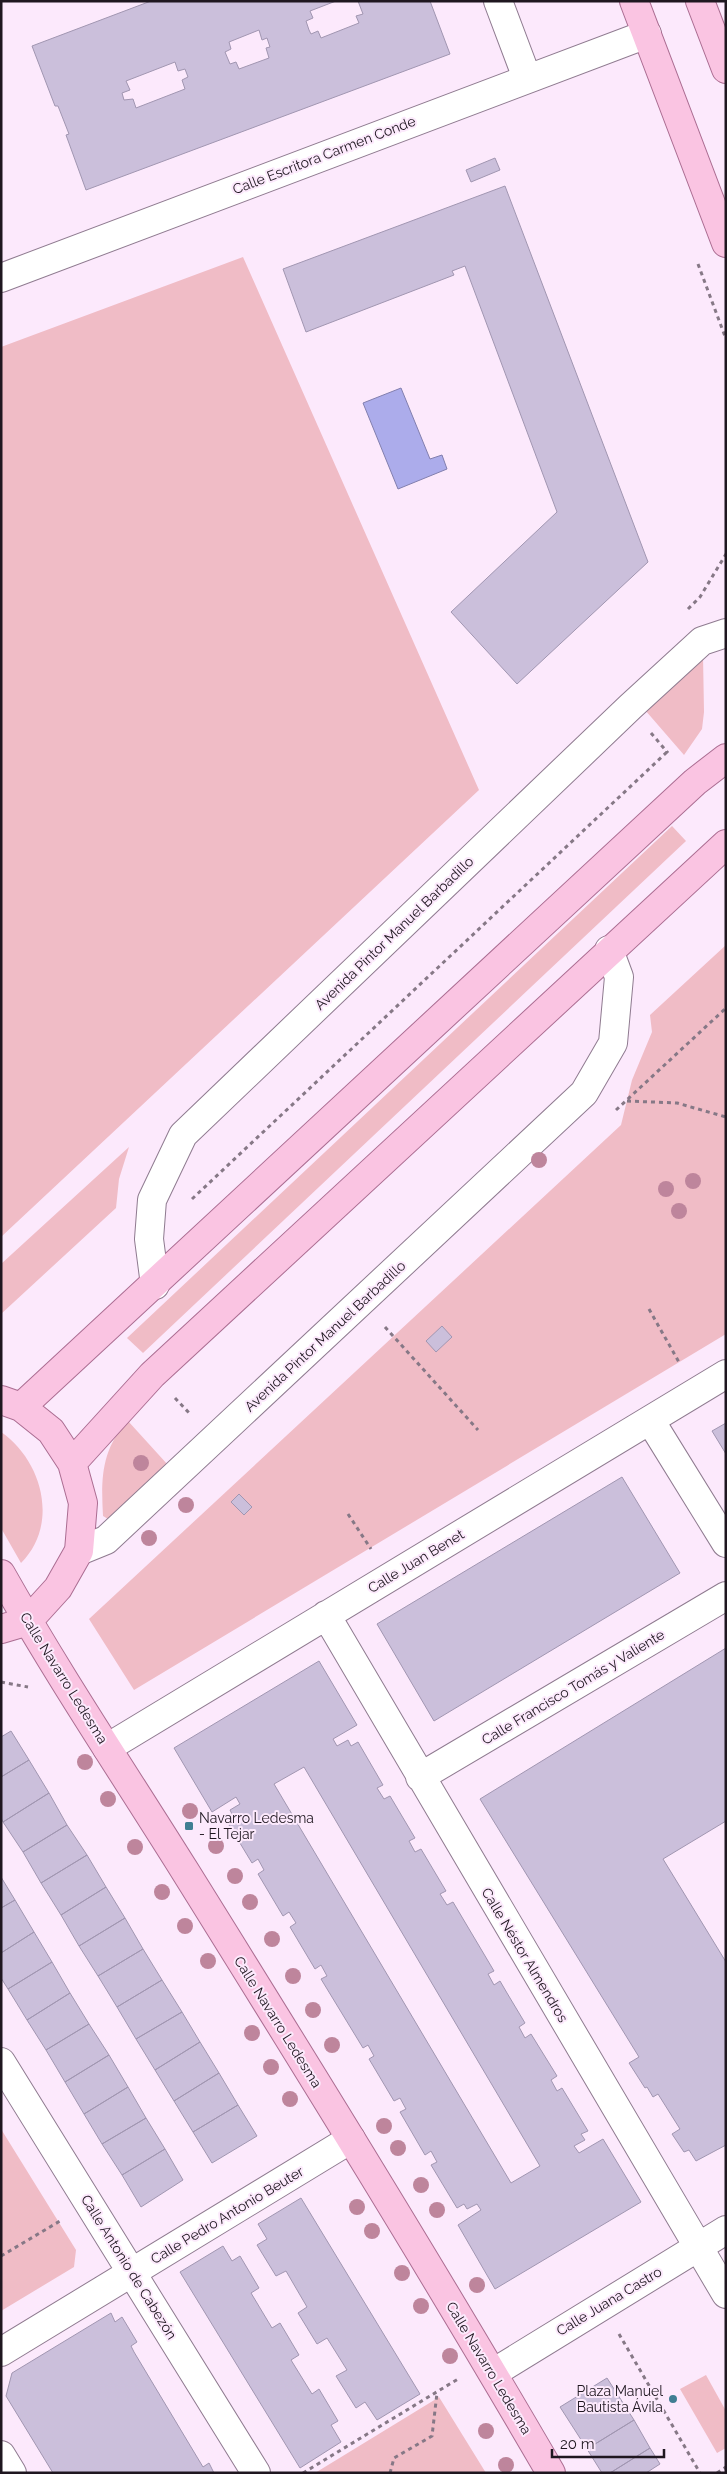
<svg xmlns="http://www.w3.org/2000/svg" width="727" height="2474" font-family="Raleway,sans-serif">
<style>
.green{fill:#f0bcc6}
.water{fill:#acaceb;stroke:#827fae}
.building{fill:#cbbfdb;stroke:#a196b1;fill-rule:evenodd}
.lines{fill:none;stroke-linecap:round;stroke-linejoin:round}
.minor-casing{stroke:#8f7b90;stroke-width:30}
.major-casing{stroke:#ab6d92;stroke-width:30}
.path{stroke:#867886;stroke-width:3;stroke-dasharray:4 4;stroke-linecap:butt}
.minor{stroke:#fff;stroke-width:28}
.major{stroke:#fac4e2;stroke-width:28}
.tree{fill:#be859c}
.poi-dot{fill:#407e93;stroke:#fce9fc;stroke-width:2}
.labels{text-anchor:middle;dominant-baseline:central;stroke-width:4;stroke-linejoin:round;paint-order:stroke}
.street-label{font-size:14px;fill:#1f1720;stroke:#fce9fc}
.poi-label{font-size:14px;fill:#1f1720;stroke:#fce9fc;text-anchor:start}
</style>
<rect width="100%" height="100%" fill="#fce9fc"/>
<!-- green -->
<path class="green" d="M243,257L479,790L1,1237V347Z
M703,655L704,712L702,729L684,755L645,710Z
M672,826L686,841L143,1353L127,1338Z
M726,945V1334L134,1690L89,1619L621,1125L632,1080L652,1032L650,1015Z
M129,1147L119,1179L116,1208L1,1314V1264Z
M128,1421L168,1465L108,1519L103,1516C101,1480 101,1449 128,1421Z
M1,1432C42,1460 60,1524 21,1563L1,1528Z
M1,2129L76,2250L74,2267L1,2311Z
M706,2375L726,2411V2448L717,2453L680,2389Z
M439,2397L486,2473H315L436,2399Z"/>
<!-- water -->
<path class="water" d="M401,388L430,459L442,455L447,469L398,489L363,403Z"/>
<!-- building -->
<path class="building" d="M151,1H336L310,11L313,18L306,21L309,30L311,34L318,31L321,38L359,23L356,16L363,14L358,1H430L450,54L86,190L66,135L69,134L58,106H55L32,46ZM259,30L262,40L267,38L270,47L266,48L269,58L239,69L236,62L230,64L225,52L231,49L229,42ZM175,62L178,71L185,69L188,77L182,80L185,89L136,108L133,99L124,100L122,93L130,90L126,81Z
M495,158L500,170L471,182L466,170Z
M505,186L648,562L517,684L451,612L557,512L465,266L452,271L454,275L306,332L283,269Z
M442,1326L452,1337L436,1352L426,1341Z
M726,1423V1454L712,1431Z
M622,1477L680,1573L434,1721L377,1624Z
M239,1494L252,1507L244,1515L231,1502Z
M726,1648V1821L663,1859L726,1962V2145L696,2161L689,2150L684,2152L672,2134L680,2129L658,2094L653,2097L647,2087L645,2088L629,2063L639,2057L480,1799Z
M319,1661L357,1725L333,1739L337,1746L348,1740L351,1746L358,1742L383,1785L377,1788L384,1799L390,1796L415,1838L409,1841L415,1852L421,1849L446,1891L440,1894L447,1905L453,1902L494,1971L488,1974L494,1985L500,1981L507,1993L525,2023L519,2027L525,2038L531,2034L557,2076L551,2080L557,2091L562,2088L588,2131L581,2134L585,2140L574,2146L579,2153L603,2139L641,2202L495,2289L458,2225L481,2210L477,2204L467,2209L464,2204L457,2208L431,2165L437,2162L431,2151L425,2155L400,2112L406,2109L400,2098L394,2101L369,2059L374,2056L368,2045L363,2048L321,1979L327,1976L321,1965L315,1969L290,1927L296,1923L289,1912L283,1916L258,1874L264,1870L258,1859L252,1863L226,1820L233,1816L230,1810L240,1804L236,1797L212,1812L174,1748ZM304,1767L540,2166L511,2183L274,1784Z
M11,1731L29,1760L1,1777V1737Z
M29,1760L49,1793L3,1822L1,1818V1777Z
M49,1793L67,1825L23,1852L3,1822Z
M67,1825L87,1855L41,1883L23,1852Z
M87,1855L106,1887L61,1915L41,1883Z
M1,1877L15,1900L1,1908Z
M106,1887L125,1918L79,1946L61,1915Z
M15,1900L34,1932L1,1953V1908Z
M125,1918L143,1949L98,1976L79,1946Z
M34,1932L52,1962L8,1989L1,1978V1953Z
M143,1949L162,1980L117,2007L98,1976Z
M52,1962L70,1993L27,2020L8,1989Z
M162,1980L182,2012L136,2039L117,2007Z
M70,1993L89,2024L46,2050L27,2020Z
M182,2012L200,2042L155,2070L136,2039Z
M89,2024L109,2055L65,2082L46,2050Z
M200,2042L219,2073L174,2101L155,2070Z
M109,2055L128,2087L84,2114L65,2082Z
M219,2073L238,2105L193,2132L174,2101Z
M128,2087L146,2118L102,2144L84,2114Z
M238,2105L257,2136L212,2163L193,2132Z
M146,2118L165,2149L122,2175L102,2144Z
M165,2149L183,2180L141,2207L122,2175Z
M301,2198L420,2394L377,2420L365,2402L356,2408L336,2376L347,2370L327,2338L317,2344L298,2313L307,2307L286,2271L276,2276L257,2245L267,2239L258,2224Z
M223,2246L232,2261L240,2256L259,2288L251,2293L272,2328L280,2323L299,2355L291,2360L312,2394L319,2389L338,2421L331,2425L341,2442L300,2468L180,2272Z
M111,2313L115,2322L122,2317L137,2342L131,2346L134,2352L203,2467L209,2463L214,2473H53L6,2396L12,2373Z
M607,2378L634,2420L587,2449L560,2407Z
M634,2420L650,2448L610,2473H602L587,2449Z
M650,2448L660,2464L646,2473H610Z"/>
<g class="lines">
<defs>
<path id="minor" d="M498,1L527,78
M1,278L647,34
M155,1285L149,1239L152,1200L183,1135L630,707L702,641L726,633
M650,1420L726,1543
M79,1551L106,1540L584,1093L613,1043L619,977L609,950
M326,1615L726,2294
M107,1748L726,1374
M420,1777L726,1596
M1,2062L256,2473
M1,2352L351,2139
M493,2373L726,2230
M1,2455L12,2473"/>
<path id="major" d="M634,1L726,243
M700,1L726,69
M1,1400L21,1407L51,1431L72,1463L83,1503L79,1551L58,1588L28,1621L1,1629
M21,1407L695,782L726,758
M72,1463L152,1375L726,844
M1,1574C58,1675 123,1772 185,1871C309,2070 433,2270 551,2473"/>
</defs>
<!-- minor casing -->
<use href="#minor" class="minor-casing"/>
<!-- major casing -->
<use href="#major" class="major-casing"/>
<!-- path -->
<path class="path" d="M698,264L726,339
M688,609L700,597L726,554
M651,733L668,753
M627,1101L677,1103L726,1117
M616,1110L726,1008
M192,1199L667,752
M649,1309L680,1364
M385,1327L478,1430
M175,1398L191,1415
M348,1514L371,1549
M1,1682L28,1687
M1,2256L60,2221
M619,2334L700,2473
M303,2473L458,2379
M390,2473L394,2458L432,2436L437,2393
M717,2473L726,2467"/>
<!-- minor -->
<use href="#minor" class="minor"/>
<!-- major -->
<use href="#major" class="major"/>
</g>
<!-- trees -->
<g class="tree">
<circle cx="539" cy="1160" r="8"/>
<circle cx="693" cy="1181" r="8"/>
<circle cx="666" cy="1189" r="8"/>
<circle cx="679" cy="1211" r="8"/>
<circle cx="141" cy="1463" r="8"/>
<circle cx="186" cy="1505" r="8"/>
<circle cx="149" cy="1538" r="8"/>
<circle cx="85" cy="1762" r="8"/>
<circle cx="108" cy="1799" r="8"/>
<circle cx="190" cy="1811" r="8"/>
<circle cx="216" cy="1846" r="8"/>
<circle cx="135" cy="1847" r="8"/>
<circle cx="235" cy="1876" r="8"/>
<circle cx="162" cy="1892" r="8"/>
<circle cx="250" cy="1902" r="8"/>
<circle cx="185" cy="1926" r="8"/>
<circle cx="272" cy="1939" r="8"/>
<circle cx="208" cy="1961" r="8"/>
<circle cx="293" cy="1976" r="8"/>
<circle cx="313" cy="2010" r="8"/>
<circle cx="252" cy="2033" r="8"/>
<circle cx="332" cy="2045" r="8"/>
<circle cx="271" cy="2067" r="8"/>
<circle cx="290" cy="2099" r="8"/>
<circle cx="384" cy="2126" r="8"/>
<circle cx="398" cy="2148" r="8"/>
<circle cx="421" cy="2185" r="8"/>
<circle cx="357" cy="2207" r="8"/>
<circle cx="437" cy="2210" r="8"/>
<circle cx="372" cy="2231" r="8"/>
<circle cx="402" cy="2273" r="8"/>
<circle cx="477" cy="2285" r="8"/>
<circle cx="421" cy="2306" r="8"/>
<circle cx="450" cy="2356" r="8"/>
<circle cx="486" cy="2431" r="8"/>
<circle cx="506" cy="2465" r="8"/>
</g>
<!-- markers -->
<g class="poi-dot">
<rect x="184" y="1821" width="10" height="10" rx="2.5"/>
<circle cx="673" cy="2399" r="5"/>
</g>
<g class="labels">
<!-- street labels -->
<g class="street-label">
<text transform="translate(324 155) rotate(-21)">Calle Escritora Carmen Conde</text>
<text transform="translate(394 933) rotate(-44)">Avenida Pintor Manuel Barbadillo</text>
<text transform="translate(325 1336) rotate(-43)">Avenida Pintor Manuel Barbadillo</text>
<text transform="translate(416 1561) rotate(-31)">Calle Juan Benet</text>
<text transform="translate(64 1678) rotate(58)">Calle Navarro Ledesma</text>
<text transform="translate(573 1687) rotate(-31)">Calle Francisco Tomás y Valiente</text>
<text transform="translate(525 1955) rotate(59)">Calle Néstor Almendros</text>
<text transform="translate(278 2022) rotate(58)">Calle Navarro Ledesma</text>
<text transform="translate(227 2215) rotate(-31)">Calle Pedro Antonio Beuter</text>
<text transform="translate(129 2267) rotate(58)">Calle Antonio de Cabezón</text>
<text transform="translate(609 2301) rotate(-31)">Calle Juana Castro</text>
<text transform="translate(489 2368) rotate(59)">Calle Navarro Ledesma</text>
</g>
<!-- poi labels -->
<g class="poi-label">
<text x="199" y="1818">Navarro Ledesma<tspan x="199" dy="16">- El Tejar</tspan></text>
<text x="663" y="2391" text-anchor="end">Plaza Manuel<tspan x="663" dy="16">Bautista Ávila</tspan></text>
</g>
</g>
<!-- border -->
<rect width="727" height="2474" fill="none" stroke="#1f1720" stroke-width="5"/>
<!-- scale -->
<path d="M552 2449v8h112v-8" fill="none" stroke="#1f1720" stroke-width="2.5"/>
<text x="560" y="2449" font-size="15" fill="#1f1720" stroke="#fce9fc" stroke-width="4" paint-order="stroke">20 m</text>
</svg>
